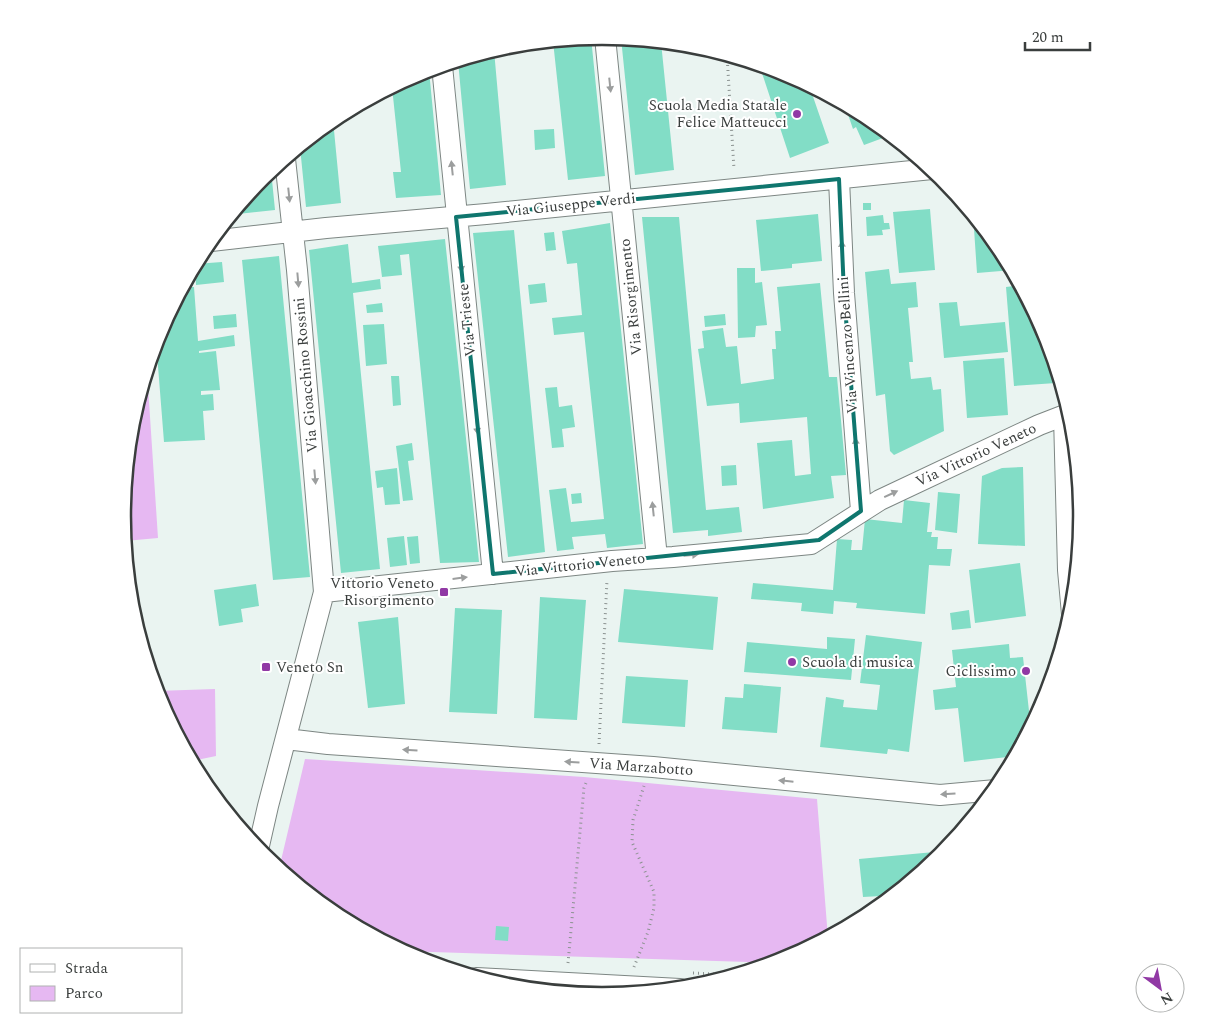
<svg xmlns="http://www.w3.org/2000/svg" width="1205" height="1033" font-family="Spectral,serif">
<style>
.green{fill:#e6b8f2}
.building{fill:#82ddc6}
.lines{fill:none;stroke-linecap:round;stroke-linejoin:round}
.minor-casing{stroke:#7d8683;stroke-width:22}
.path{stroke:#8b9290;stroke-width:3;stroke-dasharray:1 4;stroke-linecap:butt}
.minor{stroke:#fff;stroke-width:20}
.oneway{fill:#9c9e9e}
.marked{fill:none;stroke:#0f766e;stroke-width:4;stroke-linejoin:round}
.poi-dot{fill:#9139a5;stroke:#fff;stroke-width:2}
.labels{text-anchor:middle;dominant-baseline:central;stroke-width:4;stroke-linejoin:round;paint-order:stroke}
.poi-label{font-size:15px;fill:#3a3e3d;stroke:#fff;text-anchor:end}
.street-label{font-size:15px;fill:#3a3e3d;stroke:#fff}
.rim{fill:none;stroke:#3a3e3d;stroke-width:2.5}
</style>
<rect width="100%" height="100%" fill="#eaf4f1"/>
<!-- green -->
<path class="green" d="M147,371L158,538L125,541L122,516L132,423Z
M215,689L216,756L192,761L159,700L156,691Z
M305,759L584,777L817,799L828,938L786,960L776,963L401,951L335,916L279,869Z"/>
<!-- building -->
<path class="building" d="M591,37L605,176L568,180L553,41Z
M621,38L661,42L674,170L635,175Z
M494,50L506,185L470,189L458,61Z
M759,64L787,73L809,85L829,143L790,158Z
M429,70L441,195L396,198L393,172H401L392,87L419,73Z
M844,103L870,117L891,135L864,145L856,127L853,129Z
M333,120L341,203L306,207L300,147Z
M554,129L555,148L535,150L534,130Z
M271,170L275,210L238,214L237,208L263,177Z
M863,203H871V210H863Z
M930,209L935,270L899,273L893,212Z
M818,214L822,261L792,264V268L761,271L756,220Z
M973,214L1002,250L1013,270L977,273Z
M883,215L884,223H889L890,229L882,230L883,235L867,236L866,217Z
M642,217H679L706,510L739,507L742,532L708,536V530L673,533Z
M610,223L643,544L607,548L605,534L572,537L574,549L557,551L549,490L566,488L571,522L604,519L584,332L554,335L552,318L582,315L577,263L567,264L562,231Z
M514,230L545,552L508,557L473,233Z
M554,232L556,250L546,251L544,233Z
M445,239L479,562L440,563L409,254L400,255L402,275L382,277L378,246Z
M348,244L352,283L380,279L381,289L353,293L380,569L341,573L309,250Z
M279,256L310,577L273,580L242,260Z
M222,262L224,282L196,285L195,264Z
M737,268H755V283L762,282L767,325L756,326L755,337L738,338Z
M889,269L891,284L916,282L918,307L908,308L913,362H909L911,379L931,377L933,390L941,389L944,431L894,455L890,451L885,394L876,396L865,272Z
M545,283L547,302L530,304L528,285Z
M820,283L829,377H837L846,475L831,476L834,498L763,509L757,443L792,440L795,476L811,474L807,417L740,423L739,403L707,406L698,349L704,348L702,331L723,328L726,347L737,346L741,384L774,379L772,349H776L775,331H781L777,287Z
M1021,285L1046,333L1054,358L1056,383L1014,386L1006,287Z
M183,287H194L198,341L234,335L235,346L199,351V353L216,351L220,390L201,391V395L213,394L214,410L203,411L205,440L164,442L156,341L159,332Z
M957,302L960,326L1005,322L1008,352L944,358L939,303Z
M382,303L383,312L367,313L366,305Z
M236,314L237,327L214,329L213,316Z
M725,314L726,325L705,327L704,316Z
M384,324L387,364L366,366L363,325Z
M1004,358L1008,415L967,418L963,361Z
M391,376H399L401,405L393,406Z
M557,387L559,407L572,405L575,427L562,429L564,447L552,448L545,388Z
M412,443L414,460L408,461L413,500L403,501L396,446Z
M736,465L737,485L722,486L721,466Z
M1023,467L1025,546L978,544L982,476L1002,468Z
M397,468L400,504L385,505L383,487L377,488L375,471Z
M938,492L960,494L957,533L935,530Z
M581,493L582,503L572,504L571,494Z
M904,500L930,503L927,532H932L931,537H938L937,549H952L950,566L929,565L925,614L856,608L857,603L834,601L833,614L801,611L802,603L751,599L753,583L833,590L837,539L852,540L851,550H862L865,519L902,523Z
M404,536L407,565L390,567L387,538Z
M418,536L420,563L410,564L407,537Z
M1020,563L1026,616L975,623L969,570Z
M256,584L259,606L241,609L243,622L219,626L214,590Z
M624,589L718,597L713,650L618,642Z
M540,597L586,600L577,720L534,718Z
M455,608L502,610L497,714L449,712Z
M969,610L971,628L952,630L950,613Z
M398,617L405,704L368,708L358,622Z
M866,635L922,642L909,752L888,749L887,754L820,747L826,697L844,700L843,707L877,710L880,685L860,683Z
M827,637L855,639L851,680L744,672L747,642L827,649Z
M1009,644L1010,658L1023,657L1031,729L1016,756L964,762L958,708L935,710L933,690L956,687L952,650Z
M626,676L688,680L685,727L622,723Z
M744,684L781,687L777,733L722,729L725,697L743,698Z
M945,851L942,856L869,916L863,919L864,906L881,905V896L863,897L859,859Z
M496,926L509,927L508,941L495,940Z"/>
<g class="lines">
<defs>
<path id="minor" d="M605,37L657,558
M442,66L493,574
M839,179L844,293L861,511
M211,241L326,228L486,214L932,169
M1064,416L1068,570L1072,614
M324,592L612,561L673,557L811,544L880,500L1039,425L1070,413
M286,739L328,744L653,767L940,795L996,790
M258,850L268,806L324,592L297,270L285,159
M476,978L680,989"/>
</defs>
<!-- minor casing -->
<use href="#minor" class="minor-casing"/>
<!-- path -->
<path class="path" d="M727,55L734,169
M599,744L607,580
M568,963L584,788L586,783
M634,967L648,932L654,908V892L632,842L633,820L644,786
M693,973L736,975"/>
<!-- minor -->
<use href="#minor" class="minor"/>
</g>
<!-- one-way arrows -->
<defs><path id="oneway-solid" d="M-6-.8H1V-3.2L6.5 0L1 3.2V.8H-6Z" transform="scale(1.25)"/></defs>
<g class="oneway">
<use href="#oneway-solid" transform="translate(610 85) rotate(84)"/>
<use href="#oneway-solid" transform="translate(452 168) rotate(-96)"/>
<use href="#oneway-solid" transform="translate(289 195) rotate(84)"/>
<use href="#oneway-solid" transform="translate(842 248) rotate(-92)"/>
<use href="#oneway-solid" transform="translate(461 265) rotate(84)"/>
<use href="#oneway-solid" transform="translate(298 280) rotate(85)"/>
<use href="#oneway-solid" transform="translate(477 427) rotate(84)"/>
<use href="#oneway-solid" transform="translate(856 445) rotate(-95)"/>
<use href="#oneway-solid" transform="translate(315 477) rotate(85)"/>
<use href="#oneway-solid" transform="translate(891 494) rotate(-25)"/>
<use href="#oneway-solid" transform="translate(653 509) rotate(-96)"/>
<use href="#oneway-solid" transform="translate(691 555) rotate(-5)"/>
<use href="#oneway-solid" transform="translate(460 578) rotate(-7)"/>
<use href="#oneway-solid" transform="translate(410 750) rotate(-176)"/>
<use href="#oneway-solid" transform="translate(572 762) rotate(-176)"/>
<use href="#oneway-solid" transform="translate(786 781) rotate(-174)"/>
<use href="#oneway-solid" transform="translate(948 794) rotate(176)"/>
</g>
<!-- marked area -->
<path class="marked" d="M839,179L844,293L861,511L819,540L493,574L456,217Z"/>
<!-- markers -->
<g class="poi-dot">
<circle cx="797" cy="114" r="5"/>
<rect x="439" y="587" width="10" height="10" rx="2.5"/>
<circle cx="792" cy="662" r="5"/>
<rect x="261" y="662" width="10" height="10" rx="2.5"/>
<circle cx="1026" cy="671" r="5"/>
</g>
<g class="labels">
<!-- poi labels -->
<g class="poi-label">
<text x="787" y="105">Scuola Media Statale<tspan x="787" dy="17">Felice Matteucci</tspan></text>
<text x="434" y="583">Vittorio Veneto<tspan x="434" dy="17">Risorgimento</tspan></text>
<text x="802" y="662" text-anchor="start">Scuola di musica</text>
<text x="276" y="667" text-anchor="start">Veneto Sn</text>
<text x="1016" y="671">Ciclissimo</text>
</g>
<!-- street labels -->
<g class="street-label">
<text transform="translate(571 205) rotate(-6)">Via Giuseppe Verdi</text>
<text transform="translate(631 297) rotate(-96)">Via Risorgimento</text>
<text transform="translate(467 320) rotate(-96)">Via Trieste</text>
<text transform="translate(848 345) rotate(-94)">Via Vincenzo Bellini</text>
<text transform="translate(306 375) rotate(-95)">Via Gioacchino Rossini</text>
<text transform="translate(976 455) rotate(-25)">Via Vittorio Veneto</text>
<text transform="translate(580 565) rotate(-6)">Via Vittorio Veneto</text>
<text transform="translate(641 767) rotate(4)">Via Marzabotto</text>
</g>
</g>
<!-- crop -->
<path d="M0 0H1205V1033H0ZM131 516a471 471 0 1 1 942 0a471 471 0 1 1-942 0Z" fill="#fff" fill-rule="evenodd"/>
<path class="rim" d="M131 516a471 471 0 1 1 942 0a471 471 0 1 1-942 0Z"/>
<!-- legend -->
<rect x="20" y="948" width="162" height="65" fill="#ffffff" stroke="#b0b2b1"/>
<rect x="30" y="964" width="25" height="8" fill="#ffffff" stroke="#b0b2b1"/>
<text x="65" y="973" font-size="15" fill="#3a3e3d">Strada</text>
<rect x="30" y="986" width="25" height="15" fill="#e6b8f2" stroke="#b0b2b1"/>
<text x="65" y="998" font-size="15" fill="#3a3e3d">Parco</text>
<!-- north arrow -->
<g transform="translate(1160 988) rotate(148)"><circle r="24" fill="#ffffff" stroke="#b0b2b1"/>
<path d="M0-4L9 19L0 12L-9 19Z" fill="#9139a5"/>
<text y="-8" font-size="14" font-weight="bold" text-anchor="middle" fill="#3a3e3d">N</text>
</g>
<!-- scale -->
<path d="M1025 42v8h65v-8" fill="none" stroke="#3a3e3d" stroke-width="2.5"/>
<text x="1032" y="42" font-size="15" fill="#3a3e3d" stroke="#ffffff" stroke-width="4" paint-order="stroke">20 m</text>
</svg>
